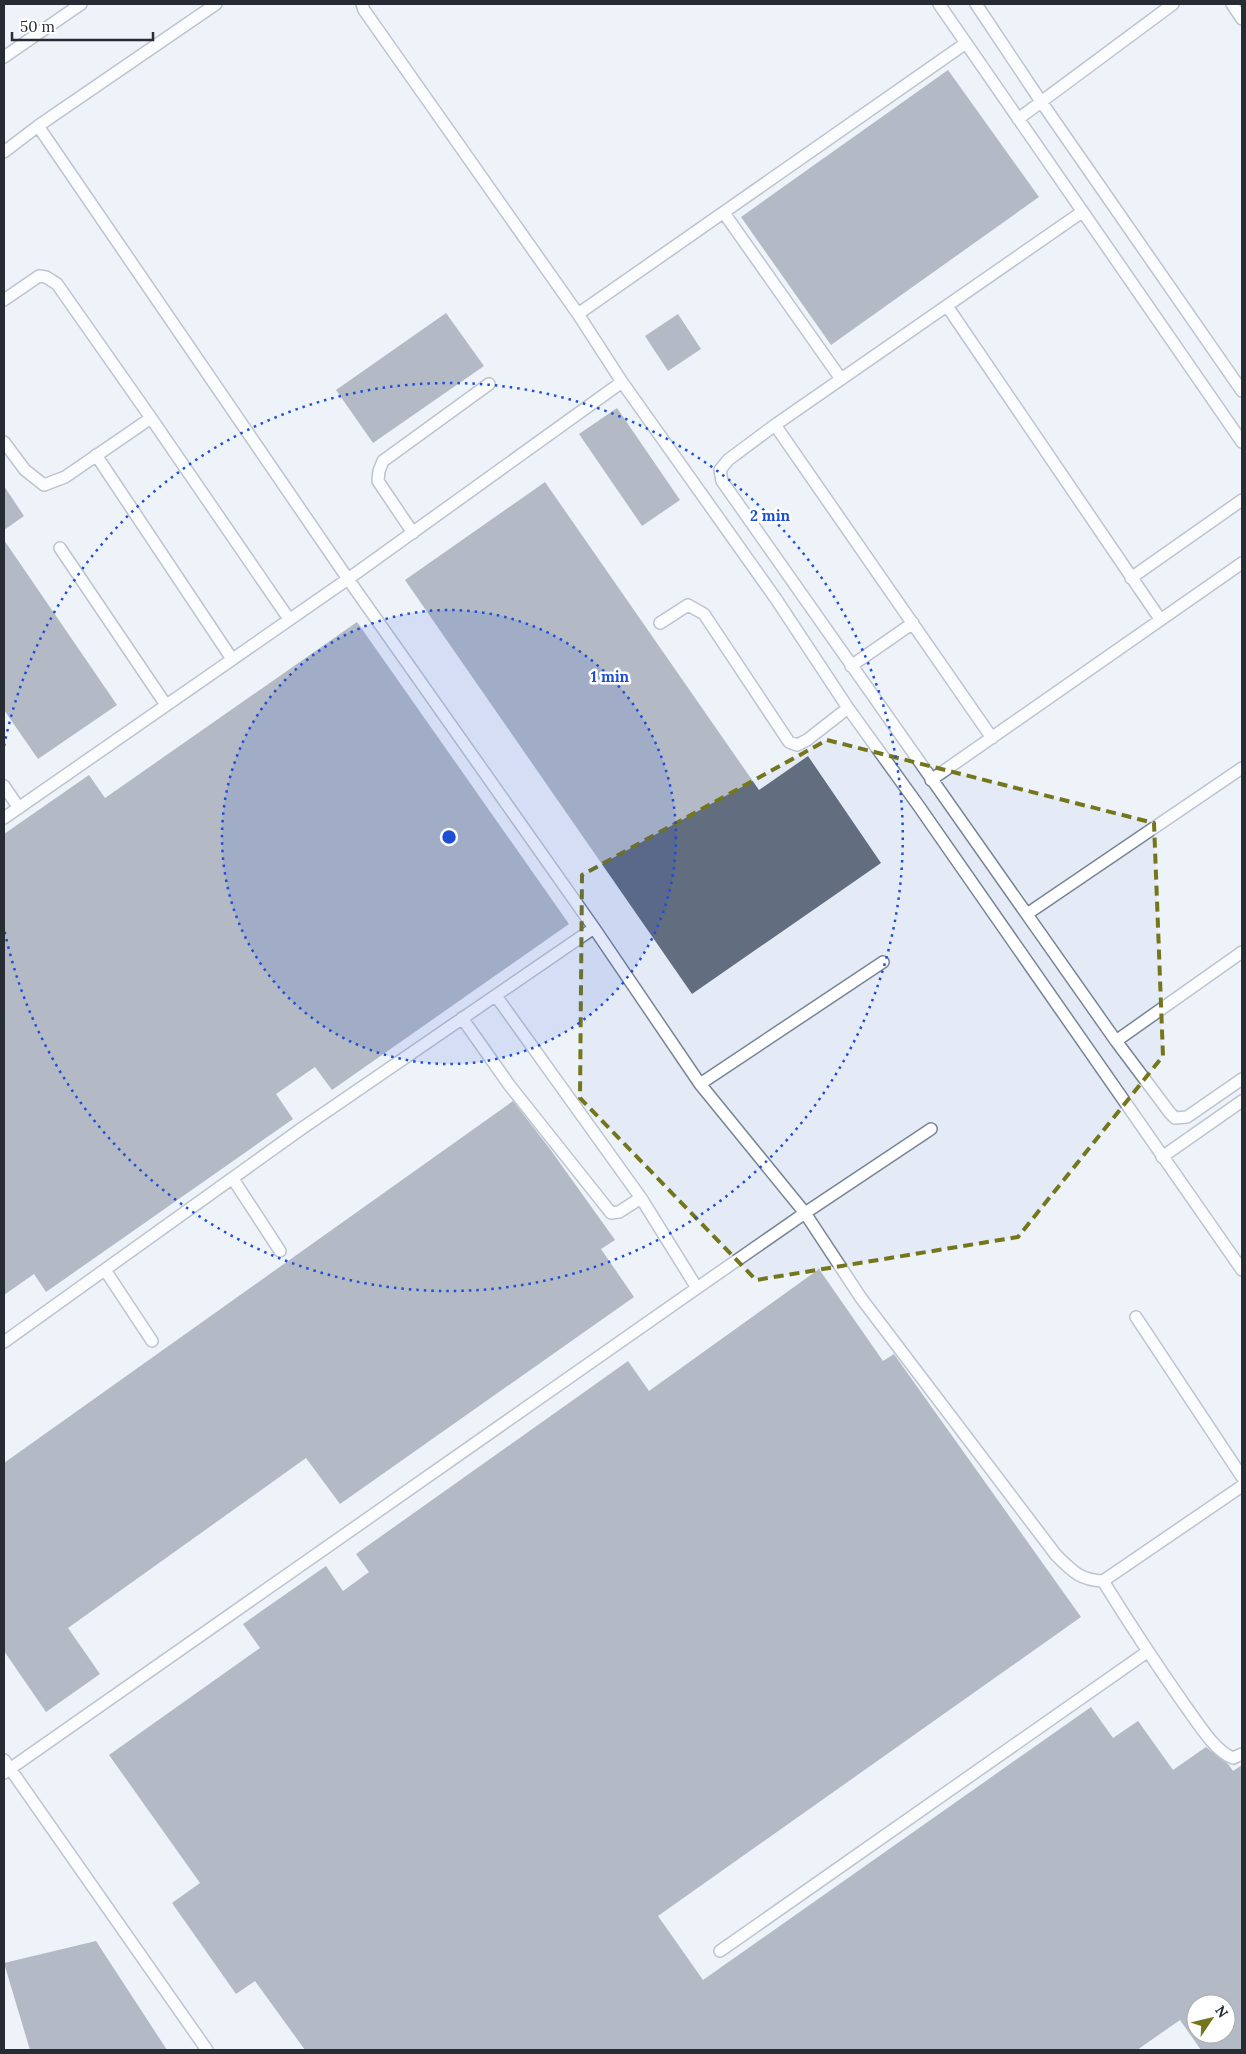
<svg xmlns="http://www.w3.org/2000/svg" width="1246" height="2054" font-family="Lora,serif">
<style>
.built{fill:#e4ebf6;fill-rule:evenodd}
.building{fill:#626d80;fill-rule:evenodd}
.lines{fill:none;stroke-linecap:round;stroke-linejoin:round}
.service-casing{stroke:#788497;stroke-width:14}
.service{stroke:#fff;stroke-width:11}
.marked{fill:none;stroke:#74761c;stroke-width:4;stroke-dasharray:10 6;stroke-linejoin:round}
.ring{fill:none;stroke:#1d4ed8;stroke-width:2.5;stroke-dasharray:2.5 5}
.centre{fill:#1d4ed8;stroke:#fff;stroke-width:2.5}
.ring-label{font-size:15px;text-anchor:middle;font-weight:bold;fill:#1d4ed8;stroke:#fff;stroke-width:5;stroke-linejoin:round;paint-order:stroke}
</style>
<rect width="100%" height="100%" fill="#f6f9fe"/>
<!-- built -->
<path class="built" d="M4,4H1242V2050H4ZM1196,2004H1226V2034H1196Z"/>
<!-- building -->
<path class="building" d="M948,70L1039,197L831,345L741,217Z
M446,313L484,366L373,443L336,390Z
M678,314L701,349L668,371L645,336Z
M617,408L680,500L642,526L579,434Z
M545,482L759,790L808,756L881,863L692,994L405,580Z
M4,486L24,516L4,530Z
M4,540L117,705L38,759L4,710Z
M357,622L569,924L332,1090L315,1067L276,1094L293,1119L46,1292L34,1274L4,1295V834L89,775L105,798Z
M513,1101L550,1149L615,1240L601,1249L634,1297L340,1504L306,1458L68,1628L100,1674L46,1712L4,1651V1463Z
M819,1269L883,1361L894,1354L901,1364L1081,1617L658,1916L703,1980L1091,1707L1113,1738L1138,1721L1173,1770L1206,1747L1228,1764L1233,1771L1242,1765V2050H1201L1180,2020L1137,2050H305L255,1981L236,1994L172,1903L200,1883L109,1755L260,1648L243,1624L326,1566L343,1591L369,1572L356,1554L628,1361L649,1391ZM1196,2004H1226V2034H1196Z
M96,1941L167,2050H30L4,1963Z"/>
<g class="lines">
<defs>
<path id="service" d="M362,4L364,10L578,314L622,382L776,599L848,708L918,805L1242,1270
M939,4L1242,442
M976,4L1040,100L1242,391
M1232,4L1242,19
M4,57L81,4
M1018,119L1173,4
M38,126L348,579L594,928L700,1084L805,1213L861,1298L1056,1555C1072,1571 1080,1580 1103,1581C1129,1623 1156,1664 1184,1704C1196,1720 1214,1751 1233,1758L1242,1754
M4,152L38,126L216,4
M1082,212L775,425L728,460L720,470L722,481L1116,1041L1170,1113L1175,1118L1187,1117L1242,1079
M724,213L841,379
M4,300L39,276L46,277L57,284L151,418L289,619
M947,306L1160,619
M578,314L966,43
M775,425L992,738
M4,442L25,470L44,485L65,477L151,418
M96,455L232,659
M413,533L378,481L379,471L383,461L489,384
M60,548L166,705
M1131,578L1242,500
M660,623L688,605L704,614L789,742L797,745L807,740L848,708
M851,666L913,623
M931,780L1242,563
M4,786L19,808
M4,818L348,579L622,382
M1027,914L1242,768
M496,996L641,1198L697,1288
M462,1018L510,1086L611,1213L619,1212L641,1198
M1116,1041L1242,952
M700,1084L883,962
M1162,1157L1242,1101
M233,1179L280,1251
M105,1270L152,1341
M1136,1317L1242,1477
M4,1342L301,1129L594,928
M1103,1581L1242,1486
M4,1760L207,2050
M4,1773L697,1288L805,1213L931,1129
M720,1951L1147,1652"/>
</defs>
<!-- service casing -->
<use href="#service" class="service-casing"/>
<!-- service -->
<use href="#service" class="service"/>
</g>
<!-- marked area -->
<path d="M0 0H1246V2054H0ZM827,740L1154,823L1163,1056L1018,1237L756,1280L580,1098L582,875Z" fill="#f6f9fe" fill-opacity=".55" fill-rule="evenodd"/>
<path class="marked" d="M827,740L1154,823L1163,1056L1018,1237L756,1280L580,1098L582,875Z"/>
<!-- distance rings -->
<circle cx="449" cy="837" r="227" fill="#1d4ed8" fill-opacity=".12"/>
<g class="ring">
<circle cx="449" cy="837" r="227"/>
<path d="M4 746A454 454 0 1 1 4 928"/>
</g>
<circle cx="449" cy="837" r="8" class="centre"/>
<g class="ring-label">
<text x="770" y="521">2 min</text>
<text x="610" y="682">1 min</text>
</g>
<!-- border -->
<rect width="1246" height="2054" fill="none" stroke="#272c34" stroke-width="10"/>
<!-- north arrow -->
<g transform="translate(1211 2019) rotate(55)"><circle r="24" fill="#ffffff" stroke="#a9abae"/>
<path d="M0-4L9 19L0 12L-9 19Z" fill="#74761c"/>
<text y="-8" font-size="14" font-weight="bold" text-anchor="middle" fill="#272c34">N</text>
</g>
<!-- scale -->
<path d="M12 32v8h141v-8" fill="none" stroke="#272c34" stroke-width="2.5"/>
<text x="20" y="32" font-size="15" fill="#272c34" stroke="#ffffff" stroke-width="4" paint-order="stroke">50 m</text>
</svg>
